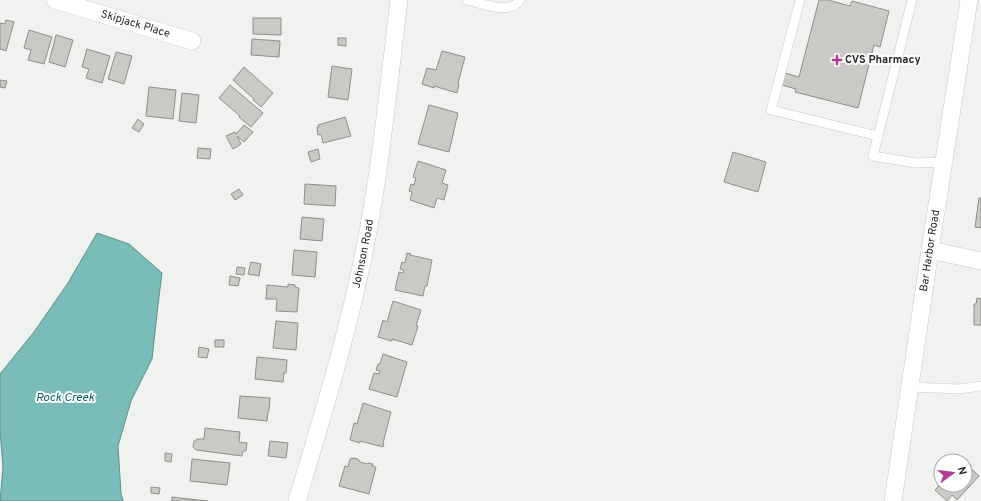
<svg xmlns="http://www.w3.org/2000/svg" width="981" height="501" font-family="Overpass,sans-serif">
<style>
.water{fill:#79bcb8;stroke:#608f8c}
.building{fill:#cac9c6;stroke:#8e8e8a}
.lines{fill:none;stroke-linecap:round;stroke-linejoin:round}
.service-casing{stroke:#c7c9c5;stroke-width:10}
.minor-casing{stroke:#c7c9c5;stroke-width:18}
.service{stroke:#fff;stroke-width:9}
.minor{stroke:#fff;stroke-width:17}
.poi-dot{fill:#b23d95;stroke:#fff;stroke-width:1.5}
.labels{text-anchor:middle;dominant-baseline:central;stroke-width:4;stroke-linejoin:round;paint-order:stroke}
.street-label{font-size:11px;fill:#272726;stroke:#fff}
.poi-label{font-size:11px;font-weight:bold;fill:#272726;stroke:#fff;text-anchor:start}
.water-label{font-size:12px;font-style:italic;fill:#026563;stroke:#fff}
</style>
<rect width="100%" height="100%" fill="#f0f2ef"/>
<!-- water -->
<path class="water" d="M97,233L129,244L162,273L158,305L152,359L131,401L118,446L121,493L123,501H0L3,467L0,430V374L34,332L68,283Z"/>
<!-- building -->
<path class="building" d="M819,0H828L850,6L852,1L889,11L880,47L874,45L858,108L795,92L796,89L782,85L785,73L799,77Z
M253,18H281V35L253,34Z
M6,20L14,22L6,51L0,49V23L5,24Z
M29,30L52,37L44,64L28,60L31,50L24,48Z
M56,35L73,40L65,67L49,62Z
M338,38H346V46L338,45Z
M252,39L280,41L279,57L251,55Z
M87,49L110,56L102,83L86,78L89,69L82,67Z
M442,51L465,57L458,83L459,84L457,93L434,86V88L422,84L427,68L436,70Z
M116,52L132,56L124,84L108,79Z
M332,66L352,69L348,100L328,97Z
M244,67L273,93L261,107L253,100L254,99L233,80Z
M0,80L7,81L5,88L0,87Z
M230,85L263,113L251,127L239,117L240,116L219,98Z
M149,87L176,90L173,119L146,116Z
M182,93L199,95L196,123L179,121Z
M429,105L458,113L449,152L418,144Z
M345,117L351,136L323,143L321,134L318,135L317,127H319L318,125Z
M138,119L144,124L139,132L132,128Z
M244,125L253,132L244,142L237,136L241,144L233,149L226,136L235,132L236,134Z
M198,148L211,149L210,159L197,158Z
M318,149L320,159L311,162L308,152Z
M733,152L766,162L758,192L724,182Z
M418,161L446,170L442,183L448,185L444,200L437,198L434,208L410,200L412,192L409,191L411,184L414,185L416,178L413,177Z
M305,184L336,186L335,206L304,204Z
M239,189L243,195L235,200L231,194Z
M979,198H981V228L975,227Z
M302,217L324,219L322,241L300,239Z
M294,250L317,252L315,277L292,275Z
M407,253L411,254L410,255L432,260L427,286H425L423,296L395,290L399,272L403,273L404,270L400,269L402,262L405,263Z
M251,262L261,264L259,276L248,274Z
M237,267L245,268L244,275L236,274Z
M230,276L240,278L238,286L229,285Z
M288,284L295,285V287L299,288L297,312L276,311L277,299H266L267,285L288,287Z
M977,298L981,299V325H974V304H976Z
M393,301L421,310L416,326H418L412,345L392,339V341L378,337L383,320L387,322Z
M276,321L298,323L296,350L273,348Z
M215,340H224V347H215Z
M199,347L209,349L207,358L198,357Z
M383,354L407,362L397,397L369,389L374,373L379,374L380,371L376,370L378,364H380Z
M257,357L287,360L286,373H284L283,382L255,379Z
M240,396L270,398L269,411H268L267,421L238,418Z
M363,403L391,412L383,443L384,444L383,447L360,441V443L350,440L354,423L357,424Z
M205,428L240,432L239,442L247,443L246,451H243L242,456L196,450L193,447L194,441L198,439H204Z
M270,441L288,443L286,458L268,456Z
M165,453L172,454L171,462L165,461Z
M354,458L358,459L360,462L368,464V463L373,464L372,466L376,467L369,494L339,486L345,466L348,467L350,459Z
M192,459L230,463L227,485L190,481Z
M965,463L979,476L957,500L952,495L947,501L935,490L941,484V485H965Z
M151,487L160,488L159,494L151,493Z
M172,497L180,498L208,501H172Z"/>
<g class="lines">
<defs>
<path id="service" d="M467,0C482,3 510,16 520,0
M800,0L771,110L878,136
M912,0L873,156L916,163L944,162
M910,387L959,389L981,386"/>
<g id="minor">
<path id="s1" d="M55,0L192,41"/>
<path d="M930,250L981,261"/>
<path id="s2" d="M297,501C320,424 344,346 361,267C380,179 388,89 399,0"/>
<path id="s3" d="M893,501L930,250L969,0"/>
</g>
</defs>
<!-- service casing -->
<use href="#service" class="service-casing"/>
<!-- minor casing -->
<use href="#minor" class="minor-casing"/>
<!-- service -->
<use href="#service" class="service"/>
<!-- minor -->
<use href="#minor" class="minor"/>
</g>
<!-- markers -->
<path class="poi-dot" d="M835 54h4v4h4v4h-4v4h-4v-4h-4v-4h4z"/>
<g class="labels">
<!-- street labels -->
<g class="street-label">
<text stroke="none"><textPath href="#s1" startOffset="84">Skipjack Place</textPath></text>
<text stroke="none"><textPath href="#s3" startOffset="253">Bar Harbor Road</textPath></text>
<text stroke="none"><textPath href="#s2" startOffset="256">Johnson Road</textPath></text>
</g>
<!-- poi labels -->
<g class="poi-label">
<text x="845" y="60">CVS Pharmacy</text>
</g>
<!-- water labels -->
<g class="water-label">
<text x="65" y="398">Rock Creek</text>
</g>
</g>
<!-- north arrow -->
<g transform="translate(953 473) rotate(76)"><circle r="19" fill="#ffffff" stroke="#a9a9a8"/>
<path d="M0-3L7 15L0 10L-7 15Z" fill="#b23d95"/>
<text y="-6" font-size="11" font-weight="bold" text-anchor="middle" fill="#272726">N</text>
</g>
</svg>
